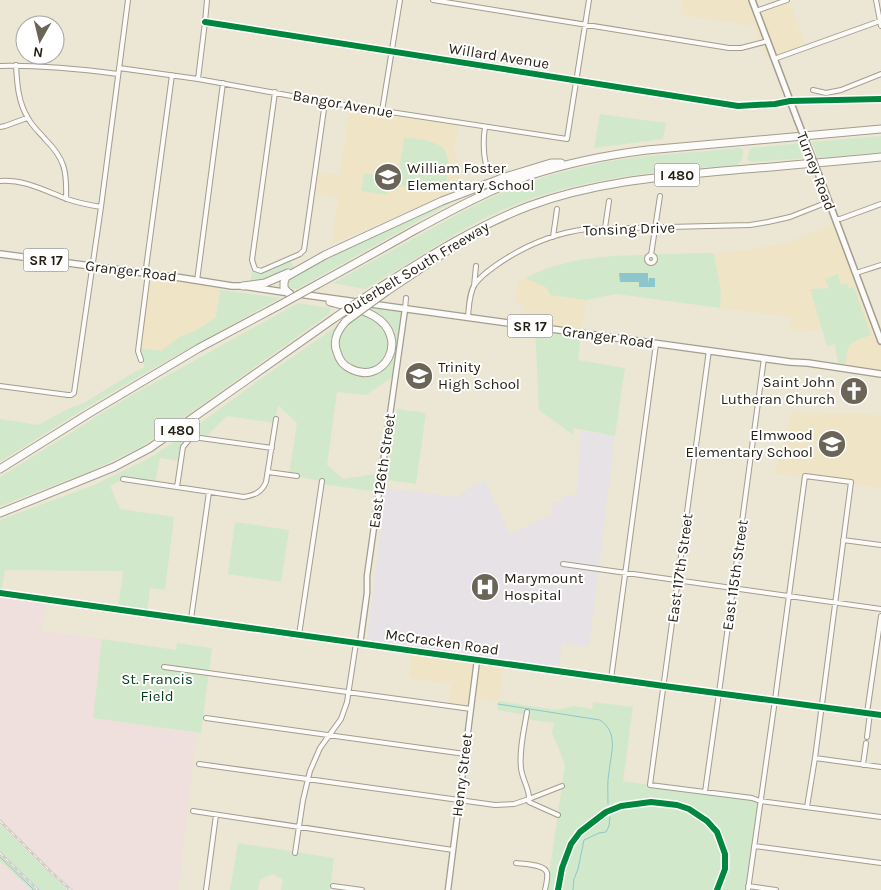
<svg xmlns="http://www.w3.org/2000/svg" width="881" height="890" font-family="Karla,sans-serif">
<style>
.built{fill:#efe5c6}
.industrial{fill:#efdfdd}
.medical{fill:#e6e2e6}
.green{fill:#d1e9ca}
.water{fill:#8dc6cd}
.lines{fill:none;stroke-linecap:round;stroke-linejoin:round}
.stream{stroke:#8dc6cd;stroke-width:1}
.minor-casing{stroke:#a29d8f;stroke-width:6}
.tertiary-casing{stroke:#a29d8f;stroke-width:7}
.secondary-casing{stroke:#a29d8f;stroke-width:8}
.primary-casing{stroke:#a29d8f;stroke-width:8}
.motorway-casing{stroke:#a29d8f;stroke-width:9}
.minor{stroke:#fcfbf9;stroke-width:4}
.tertiary{stroke:#fcfbf9;stroke-width:4.5}
.secondary{stroke:#fcfbf9;stroke-width:5}
.primary{stroke:#fcfbf9;stroke-width:5.5}
.motorway{stroke:#fcfbf9;stroke-width:7}
.rail-casing{stroke:#d0cec9;stroke-width:3}
.rail{stroke:#fff;stroke-width:1;stroke-dasharray:4;stroke-linecap:butt}
.secondary-bridge-casing{stroke:#a29d8f;stroke-width:8;stroke-linecap:butt}
.motorway-bridge-casing{stroke:#a29d8f;stroke-width:9;stroke-linecap:butt}
.secondary-bridge{stroke:#fcfbf9;stroke-width:5}
.motorway-bridge{stroke:#fcfbf9;stroke-width:7}
.cycleway-casing{stroke:#fff;stroke-width:9}
.cycleway{stroke:#00873e;stroke-width:6}
.labels{text-anchor:middle;dominant-baseline:central;stroke-width:4;stroke-linejoin:round;paint-order:stroke}
.shield{fill:#fff;stroke:#66625a;stroke-width:1}
.shield-label{font-size:14px;font-weight:bold;fill:#241f13}
.street-label{font-size:15px;fill:#241f13;stroke:#fff}
.poi-label{font-size:15px;fill:#241f13;stroke:#fff;text-anchor:start}
.park-label{font-size:15px;fill:#003f15;stroke:#fff}
</style>
<rect width="100%" height="100%" fill="#ece6d4"/>
<!-- built -->
<path class="built" d="M682,0H755L761,13L789,1L806,46L767,60L754,26L680,15Z
M350,106L459,123L454,151L463,188L332,244L338,197L312,194L315,172L340,175Z
M836,223L876,328L881,326V374L839,367L835,345L827,346L822,330L798,332L790,330L792,317L720,308L721,291L714,253L746,250L786,243Z
M148,273L221,284L216,317L195,331L181,336L161,352L138,348Z
M526,278L547,288L550,295L586,300L581,334L521,325L524,304L515,302L518,283Z
M792,412L881,415V488L775,473Z
M412,651L504,664L499,701L472,697L471,709L448,706L451,684L409,678Z"/>
<!-- industrial -->
<path class="industrial" d="M0,593L46,599L42,631L102,639L93,718L197,733L178,890H71L35,857L0,821Z
M0,861L32,890H0Z"/>
<!-- medical -->
<path class="medical" d="M582,431L615,436L589,646L562,643L559,667L367,640L386,488L457,497L472,486L485,481L510,535L545,517L551,516L553,503L561,502L562,497L577,494L581,432Z"/>
<!-- green -->
<path class="green" d="M600,114L666,123L663,139L594,148Z
M881,136V152L818,158L812,142Z
M404,138C416,138 433,140 443,148C452,157 448,182 442,191L399,186L397,183Z
M801,143L806,158L751,162L748,160C748,155 748,152 752,148Z
M739,148L743,150C743,157 742,161 737,165C646,172 561,179 479,221C440,242 403,267 365,289L333,283L462,212L494,196L550,175L605,162L637,157Z
M364,173L390,177L387,195L361,191Z
M463,196L297,289L286,287V281L290,276L414,215Z
M714,253L721,291L720,308L617,294L586,300L550,295L547,288L526,278C561,259 601,256 640,255C664,254 689,253 714,253Z
M290,259L295,270L270,281L250,283L253,267L257,271Z
M838,274L841,285L847,283L849,288L854,287L871,335C851,342 847,342 846,364L838,363L835,344L827,346L810,289L829,288L825,279Z
M220,290L280,298L140,376L74,415L0,462V419L38,425L70,408L84,403L131,374L145,367L141,360L138,348L161,351L181,336L195,331L216,317Z
M298,303L330,308L329,314L172,426L139,448L91,471L0,506V477L125,399Z
M370,303L405,309L395,375L366,395L337,392L327,465L343,479L382,473L379,492L321,484V481L289,475L297,423L278,405L275,423L227,416L205,438L193,437L183,447L181,461L160,458L155,484L123,479L110,486L120,509L174,517L165,590L150,588L147,613L118,609L123,571L5,570L1,593H0V520L94,485L146,460L177,440L262,378Z
M535,327L581,334L578,360L625,368L615,436L573,428V435L539,410Z
M397,409L426,413L416,484L387,480Z
M235,522L289,530L281,582L228,574Z
M102,639L176,650L177,643L212,648L201,733L93,718Z
M499,701L557,710L574,706L592,709L593,702L633,707L623,781L760,801L748,890H547L565,764L552,733L554,723L526,719V715L497,710Z
M0,824L44,868L68,890H32L0,861Z
M238,843L334,858L330,890H281L283,880L273,874L260,880L258,890H230Z"/>
<!-- water -->
<path class="water" d="M619,273H648V283L649,278H655V287H639V282H620Z"/>
<g class="lines">
<!-- stream -->
<path class="stream" d="M498,704L600,720C619,733 611,753 609,772C607,782 608,793 608,804
M0,857L34,890
M573,890L574,879L578,869L584,840L599,833L606,832L609,826L610,817"/>
<defs>
<path id="minor" d="M433,0L729,48H741L768,41
M876,0L881,26
M756,11L787,0
M205,22L738,106L775,104L790,101
M774,59L880,21
M16,65C17,83 18,102 28,118C32,126 39,132 45,139C65,159 67,171 66,199
M0,66C40,65 79,69 118,74
M119,68L198,79L325,102L567,139L589,0
M198,79L205,22L207,0
M813,90L826,93L841,90L881,74
M275,92L252,260L255,269L261,271L300,254L304,250L325,102
M382,111L400,0
M0,127L5,126L27,118
M485,127C483,140 483,152 486,165
M0,181C24,179 45,191 67,199C78,203 89,205 101,207
M835,219H840L881,204
M605,228L609,201
M553,237L557,209
M651,255L660,196
M647 259a4 4 0 1 1 8 0a4 4 0 1 1-8 0Z
M856,273L881,265
M197,281L223,83
M474,286L476,266
M405,309L406,298
M468,317C469,307 469,293 475,284C480,277 488,271 495,266C522,247 554,233 587,229L750,225L768,222L790,217L828,202
M709,350L650,785L752,798L760,801L881,817
M141,360L138,351L148,273L146,268L172,75
M0,386L68,395H71L74,393L101,207L128,0
M268,472L297,476
M123,479L244,497C255,495 262,492 266,482L276,419
M177,487L183,447L188,441L193,437L272,448
M843,540L881,545
M563,564L881,609
M191,619L209,492
M299,635L322,481
M164,667L471,709
M611,679L656,344
M527,712C524,730 519,750 521,768C522,780 531,791 529,802L558,815
M867,713L881,616
M206,718L465,754
M867,737L870,713
M815,758L881,767
M199,764L495,805L514,804L529,799L562,786
M863,765L866,743
M705,792L719,693L764,358
M193,811L453,850
M754,846L881,863
M295,853L303,800L310,771L320,748L341,719L347,702L356,643
M516,863C524,864 545,864 547,873C548,878 546,885 545,890
M333,886L362,890
M748,886L776,890
M206,890L216,815
M748,890L775,700L805,476L851,482L815,758L807,807"/>
<path id="tertiary" d="M790,101L881,99
M0,593L664,686L881,715
M360,644L367,593V576L405,309
M448,890L477,660"/>
<path id="secondary" d="M752,0L797,119
M820,178L881,341"/>
<path id="primary" d="M0,254L182,278L232,286H243L290,293
M299,294L790,362L808,363L881,374"/>
<path id="motorway" d="M318,284C351,266 383,248 415,230C452,210 489,190 528,176C567,163 607,155 647,150L881,129
M243,286L265,283L288,273
M376,290C425,259 474,227 529,206C591,183 656,177 722,171C775,167 828,162 881,157
M387,291L453,247
M292,297L284,288V282L286,277L325,255L442,201L505,177L551,163H561
M330,302C344,306 361,308 374,316C411,338 384,386 351,369C344,366 339,360 337,352C332,340 338,330 346,321
M0,469L88,414L199,348L278,306
M0,513L82,480L114,467L150,448L336,317"/>
</defs>
<!-- minor casing -->
<use href="#minor" class="minor-casing"/>
<!-- tertiary casing -->
<use href="#tertiary" class="tertiary-casing"/>
<!-- secondary casing -->
<use href="#secondary" class="secondary-casing"/>
<!-- primary casing -->
<use href="#primary" class="primary-casing"/>
<!-- motorway casing -->
<use href="#motorway" class="motorway-casing"/>
<!-- minor -->
<use href="#minor" class="minor"/>
<!-- tertiary -->
<use href="#tertiary" class="tertiary"/>
<!-- secondary -->
<use href="#secondary" class="secondary"/>
<!-- primary -->
<use href="#primary" class="primary"/>
<!-- motorway -->
<use href="#motorway" class="motorway"/>
<defs>
<path id="rail" d="M0,821L51,872L71,890
M0,853L38,890"/>
</defs>
<!-- rail casing -->
<use href="#rail" class="rail-casing"/>
<!-- rail -->
<use href="#rail" class="rail"/>
<defs>
<path id="secondary-bridge" d="M797,119L820,178"/>
<path id="motorway-bridge" d="M278,306L318,284
M336,317L376,290
M346,321L387,291"/>
</defs>
<!-- secondary-bridge casing -->
<use href="#secondary-bridge" class="secondary-bridge-casing"/>
<!-- motorway-bridge casing -->
<use href="#motorway-bridge" class="motorway-bridge-casing"/>
<!-- secondary-bridge -->
<use href="#secondary-bridge" class="secondary-bridge"/>
<!-- motorway-bridge -->
<use href="#motorway-bridge" class="motorway-bridge"/>
<defs>
<path id="cycleway" d="M205,22L738,106L775,104L790,101L881,99
M0,593L664,686L881,715
M558,890L562,868L571,844L580,832L606,812L621,806L651,802L677,805L689,809L707,821L717,832L725,854V869L717,890"/>
</defs>
<!-- cycleway casing -->
<use href="#cycleway" class="cycleway-casing"/>
<!-- cycleway -->
<use href="#cycleway" class="cycleway"/>
</g>
<!-- icons -->
<defs>
<symbol id="school-disc" viewBox="-11 -11 22 22"><circle r="9.5" fill="#6a6557" stroke="#fff"/><path d="M0-5L7-2L0 1L-7-2ZM-4 1L0 2.5L4 1V4Q0 6-4 4Z" fill="#fff"/></symbol>
<symbol id="church-disc" viewBox="-11 -11 22 22"><circle r="9.5" fill="#6a6557" stroke="#fff"/><path d="M-1.2-6h2.4v3.5h3.3v2.4h-3.3V6h-2.4V-.1h-3.3v-2.4h3.3Z" fill="#fff"/></symbol>
<symbol id="hospital-disc" viewBox="-11 -11 22 22"><circle r="9.5" fill="#6a6557" stroke="#fff"/><path d="M-5-5h3v3.5h4V-5h3V5h-3V1.5h-4V5h-3Z" fill="#fff"/></symbol>
</defs>
<g fill-rule="evenodd">
<use href="#school-disc" x="372" y="161" width="32" height="32"/>
<use href="#school-disc" x="403" y="360" width="32" height="32"/>
<use href="#church-disc" x="838" y="375" width="32" height="32"/>
<use href="#school-disc" x="816" y="428" width="32" height="32"/>
<use href="#hospital-disc" x="469" y="571" width="32" height="32"/>
</g>
<g class="labels">
<!-- shield labels -->
<g class="shield">
<rect x="654.5" y="163.5" width="45" height="23" rx="4"/>
<rect x="23.5" y="248.5" width="45" height="23" rx="4"/>
<rect x="507.5" y="314.5" width="45" height="23" rx="4"/>
<rect x="154.5" y="418.5" width="45" height="23" rx="4"/>
</g>
<g class="shield-label">
<text x="677" y="175">I 480</text>
<text x="46" y="260">SR 17</text>
<text x="530" y="326">SR 17</text>
<text x="177" y="430">I 480</text>
</g>
<!-- street labels -->
<g class="street-label">
<text transform="translate(499 56) rotate(9)">Willard Avenue</text>
<text transform="translate(343 104) rotate(10)">Bangor Avenue</text>
<text transform="translate(816 171) rotate(69)">Turney Road</text>
<text transform="translate(629 229) rotate(-2)">Tonsing Drive</text>
<text transform="translate(416 268) rotate(-31)">Outerbelt South Freeway</text>
<text transform="translate(131 271) rotate(7)">Granger Road</text>
<text transform="translate(608 337) rotate(8)">Granger Road</text>
<text transform="translate(382 471) rotate(-82)">East 126th Street</text>
<text transform="translate(680 568) rotate(-82)">East 117th Street</text>
<text transform="translate(735 575) rotate(-82)">East 115th Street</text>
<text transform="translate(442 642) rotate(8)">McCracken Road</text>
<text transform="translate(462 775) rotate(-83)">Henry Street</text>
</g>
<!-- poi labels -->
<g class="poi-label">
<text x="407" y="168">William Foster<tspan x="407" dy="17">Elementary School</tspan></text>
<text x="438" y="367">Trinity<tspan x="438" dy="17">High School</tspan></text>
<text x="835" y="382" text-anchor="end">Saint John<tspan x="835" dy="17">Lutheran Church</tspan></text>
<text x="813" y="435" text-anchor="end">Elmwood<tspan x="813" dy="17">Elementary School</tspan></text>
<text x="504" y="578">Marymount<tspan x="504" dy="17">Hospital</tspan></text>
</g>
<!-- park labels -->
<g class="park-label">
<text x="157" y="679">St. Francis<tspan x="157" dy="17">Field</tspan></text>
</g>
</g>
<!-- north arrow -->
<g transform="translate(40 40) rotate(188)"><circle r="24" fill="#ffffff" stroke="#a7a5a1"/>
<path d="M0-4L9 19L0 12L-9 19Z" fill="#6a6557"/>
<text y="-8" font-size="14" font-weight="bold" text-anchor="middle" fill="#241f13">N</text>
</g>
</svg>
